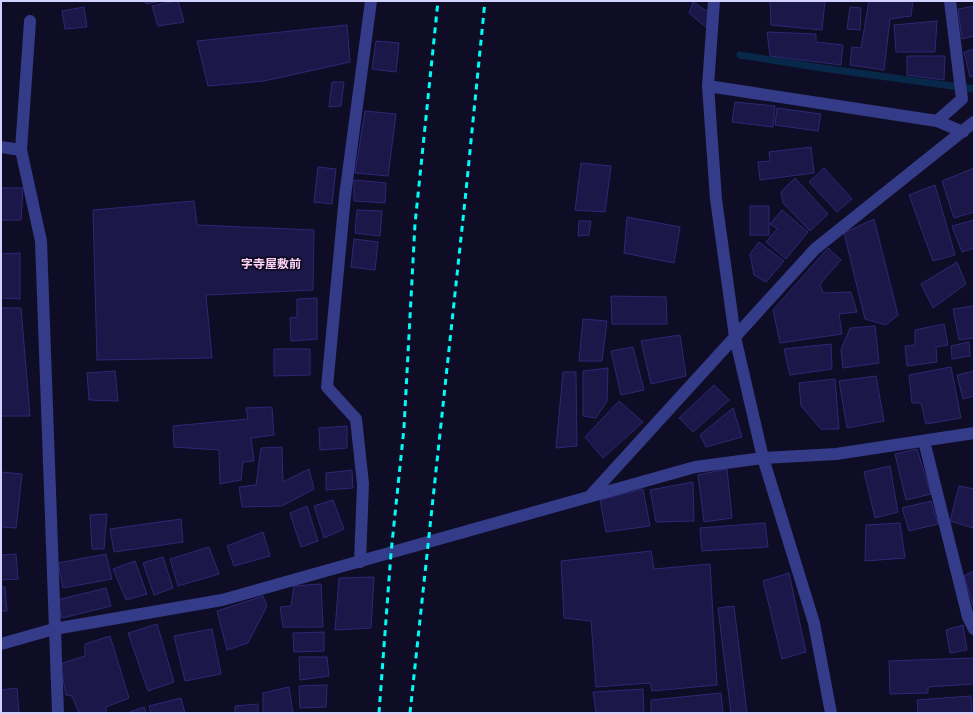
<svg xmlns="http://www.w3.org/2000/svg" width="975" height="714" font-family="'Public Sans','Noto Sans JP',sans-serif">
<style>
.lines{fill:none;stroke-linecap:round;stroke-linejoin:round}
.stream{stroke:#082849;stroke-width:7}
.building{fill:#1b1748;stroke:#2d2876}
.minor{stroke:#343b88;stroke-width:12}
.rail{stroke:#00fcf6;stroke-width:3;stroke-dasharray:6 5;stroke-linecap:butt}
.labels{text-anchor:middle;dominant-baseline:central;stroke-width:3.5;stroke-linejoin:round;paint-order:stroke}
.quarter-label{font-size:12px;font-weight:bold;fill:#ffd3f5;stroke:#0e0d25}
</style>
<rect width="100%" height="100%" fill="#0e0d25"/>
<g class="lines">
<!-- stream -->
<path class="stream" d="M740,55L822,68L974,89"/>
</g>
<!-- building -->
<path class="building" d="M145,1H161L146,4Z
M175,1H178L184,22L158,26L152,6Z
M770,1H825L822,30L771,25Z
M869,1H913L911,16L890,19L884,70L850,65L852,47L861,48Z
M693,2L710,13L707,28L689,13Z
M974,6V36L962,39L958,9Z
M84,7L87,27L65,29L62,11Z
M850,7L861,8L860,30L847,29Z
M937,21L935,52H896L894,25Z
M347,25L350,62L264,81L208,86L197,41Z
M767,32L816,34V42L843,45L841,65L770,56Z
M376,41L399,43L396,72L372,69Z
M974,49V76L970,77L964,52Z
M907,56H945L944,80L907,75Z
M332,82H344L341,106L329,107Z
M735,102L775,106L773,127L732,122Z
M777,108L821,114L818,131L775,125Z
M365,111L396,114L388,176L355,173Z
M811,147L814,173L760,180L758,162L770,161L769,152Z
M581,163L611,166L605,212L575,210Z
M318,167L336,169L332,204L314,202Z
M824,168L852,199L837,212L809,182Z
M974,168V212L954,218L942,181Z
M795,178L828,214L810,231L783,203L781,192Z
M354,180L386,183L385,203L354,201Z
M935,185L955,255L933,261L909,195Z
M1,188H23L21,220H1Z
M194,201L197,225L314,230L313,290L206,295L212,358L97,360L93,210Z
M750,206H769V235H750Z
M357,210L382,211L380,236L355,233Z
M782,210L808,232L786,259L766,242L777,229L770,224Z
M627,217L680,227L674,263L624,253Z
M874,219L898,315L886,325L865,319L844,233Z
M974,220V248L962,252L952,226Z
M579,221H591L589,235L578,236Z
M354,239L378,242L375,270L351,267Z
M759,242L784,261L766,282L754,275L750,254Z
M828,248L841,260L820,284L823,293L851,292L857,312L839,314L842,334L780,343L773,310Z
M20,253V299L1,298V254Z
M957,262L966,284L933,308L921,284Z
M611,296L666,297L667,324H612Z
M317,298V339L291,341L290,318L297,317V299Z
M974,306V338L959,340L953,309Z
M1,308H21L30,416H1Z
M583,319L607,321L602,361H579Z
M944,324L948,345L936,347L937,362L907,366L905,346L915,345V330Z
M875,326L879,363L843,368L841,350L850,328Z
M680,335L686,376L651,384L641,341Z
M969,342L970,356L952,359L951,346Z
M831,344L832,369L790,375L784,349Z
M633,347L644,390L621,395L611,351Z
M274,349H310V375L274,376Z
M951,367L961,418L926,424L921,403H912L909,375Z
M608,368L607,401L596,418L583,416V371Z
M115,371L118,401L89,400L87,373Z
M974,371V396L963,399L957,375Z
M563,372H576L577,446L556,448Z
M876,376L884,421L847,428L839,381Z
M835,379L839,429H821L801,406L799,383Z
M714,385L729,400L693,432L679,418Z
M619,401L643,422L603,458L585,437Z
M272,407L274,435L251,438L254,461L243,462L241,480L220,484L219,450L174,447L173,426L248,419L246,408Z
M733,408L742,437L706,447L700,435Z
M347,426V448L320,450L319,428Z
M282,447L283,482L309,469L314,489L282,506L242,507L239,487L256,485L261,448Z
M917,449L931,494L906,500L895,454Z
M890,466L898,512L875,518L864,472Z
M727,469L732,518L704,522L698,475Z
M352,470L353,488L326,490V473Z
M1,472L22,474L16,528L1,527Z
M693,482L694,521L656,522L650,490Z
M959,486L974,489L973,528L950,521Z
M643,489L650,526L606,532L600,500Z
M333,500L344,529L324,538L314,506Z
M931,501L938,524L909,531L902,508Z
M307,506L318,541L301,547L290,513Z
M107,514L104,549H92L90,515Z
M181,519L183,542L114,552L110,529Z
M765,523L768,547L702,551L700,528Z
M900,523L905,558L865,561L866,525Z
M263,532L270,556L234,566L227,546Z
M209,547L219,574L178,586L170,559Z
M651,551L654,569L710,564L717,685L652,691L650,683L596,687L591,621L564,618L561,561Z
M16,554L18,579L1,580V555Z
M106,554L112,579L63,588L58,563Z
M163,557L173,588L154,595L143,563Z
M135,561L147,594L126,600L113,569Z
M974,571V609L964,576Z
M789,573L806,652L782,659L763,581Z
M374,577L371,628L335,630L339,578Z
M321,584L323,627H283L280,607L291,606L294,586Z
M1,587H5L7,611H1Z
M106,588L111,606L62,618L57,600Z
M263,596L267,606L248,643L227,650L217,611Z
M734,606L747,713H731L718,608Z
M157,624L174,682L148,691L128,633Z
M963,625L967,650L950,653L946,630Z
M212,629L221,674L185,681L174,636Z
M324,632V651L294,652L293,633Z
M110,636L129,698L106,707V713H79L72,696L66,695L60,664L85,656V644Z
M299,657H327L329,676L300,680Z
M974,658V684L928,687V693L890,694L889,661Z
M327,685L326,707L300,708L299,686Z
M289,687L293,713H263V693Z
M17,688L19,713H1V690Z
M643,689L644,713H596L593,692Z
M721,693L723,713H651V700Z
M971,696L972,713H918L917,700Z
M181,698L185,713H151L149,706Z
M258,704V713H235V706Z
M144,707L146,713H127Z"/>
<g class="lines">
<!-- minor -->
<path class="minor" d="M714,1L708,86L716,199L735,337L763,458L814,623L831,713
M30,21L21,150L41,241L58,713
M708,86L937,121L963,132
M937,121L962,99L950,1
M1,147L21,150
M924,441L968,617L974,629
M590,496L815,249L974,122
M360,562L363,484L356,419L327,387L345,196L371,1
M1,644L54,629L222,600L695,467L763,458L836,454L974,433"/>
<!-- rail -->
<path class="rail" d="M379,713L391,553L404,428L415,224L438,1
M410,713L466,191L485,1"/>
</g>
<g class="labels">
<!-- quarter labels -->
<g class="quarter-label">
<text x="271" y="264">字寺屋敷前</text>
</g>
</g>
<!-- border -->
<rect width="975" height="714" fill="none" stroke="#d1d2ff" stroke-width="4"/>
</svg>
